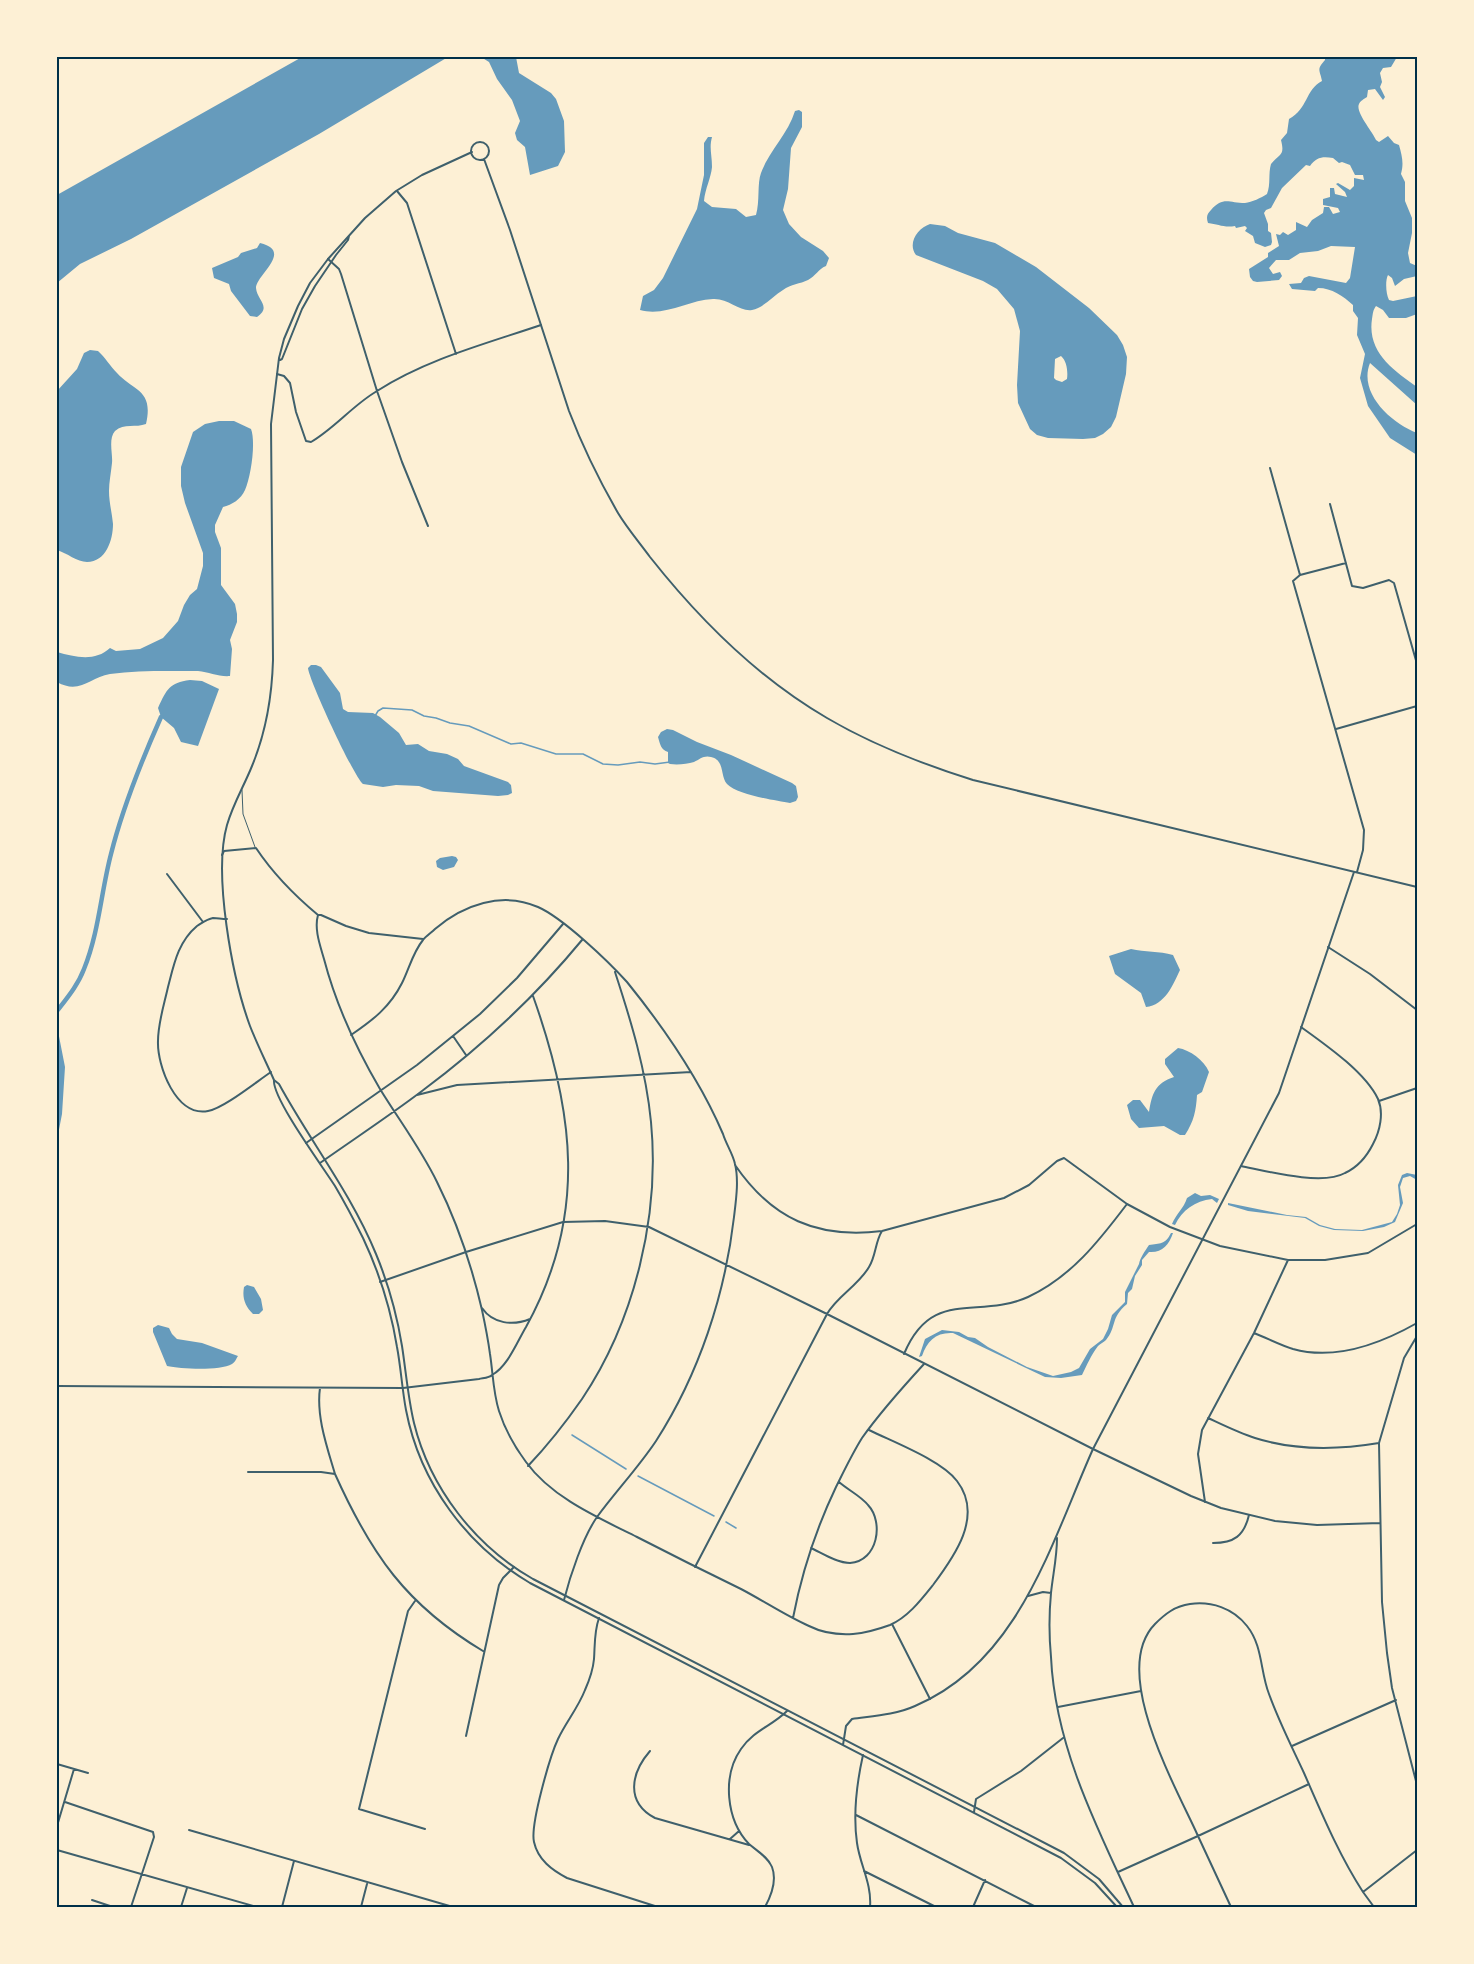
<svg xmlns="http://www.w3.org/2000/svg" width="1474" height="1964" font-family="Helvetica,sans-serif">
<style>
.water{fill:#669bbc;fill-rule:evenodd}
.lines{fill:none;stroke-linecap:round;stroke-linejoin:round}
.stream{stroke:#669bbc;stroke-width:1.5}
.canal{stroke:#669bbc;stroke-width:4.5}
.service{stroke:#3f606c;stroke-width:1}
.minor{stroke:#3f606c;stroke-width:2}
.tertiary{stroke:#3f606c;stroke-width:2}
.neatline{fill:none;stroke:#003049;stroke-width:2}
</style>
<rect width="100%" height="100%" fill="#fdf0d5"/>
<!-- water -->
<path class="water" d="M302,57H448L319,134L131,239L80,264L57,283V195Z
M481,57H516L519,73L551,93L556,99L564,121L565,152L558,166L530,175L525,147L517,140L515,133L520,121L512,100L497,79L489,62Z
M1325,57H1397L1391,67L1383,68L1380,73L1382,82L1380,87L1385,97L1383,100L1375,89L1368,90L1367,97C1364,99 1360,101 1359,104C1355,112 1373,132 1376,140L1379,142L1388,136L1394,143L1399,145C1402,156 1404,163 1401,174L1405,182V201L1412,218V233L1408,253L1410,263L1417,266V276L1404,279L1395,286L1392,278L1388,275C1385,281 1386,294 1389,300L1393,301L1417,296V314L1406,318H1389L1383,310L1376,306C1373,310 1373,313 1372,319C1367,352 1393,370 1417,387V405L1370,363C1358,393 1391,423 1417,433V455L1390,438L1368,406L1360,378L1365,354L1357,335L1358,318L1353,311V305C1343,296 1332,288 1318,288L1315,291L1292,289L1289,284L1301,283L1304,278L1309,276L1346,283L1350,278L1355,247L1331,246L1318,251L1300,253L1289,260H1276L1269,268L1273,274L1280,272L1282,276L1279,280L1257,282L1253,281L1250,277L1249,269L1268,257V253L1279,246L1276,234L1280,235L1283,232L1288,235L1296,230V222L1307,227L1312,220L1323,213L1324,207H1329L1333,214L1340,212L1338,208L1323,205V199L1330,197V188H1334L1335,194L1347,197L1345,192L1336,184L1338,183L1350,190L1354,186V178L1364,180L1363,175H1355L1350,165L1342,162L1339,163L1333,158C1323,156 1316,157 1310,166L1306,165L1282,188L1271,208L1266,210L1264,213L1268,224V231L1271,233L1272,242L1271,245L1265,247L1255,243L1253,236L1245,231L1247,228L1245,226L1236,228L1235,226C1224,228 1218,224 1208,223C1206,217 1207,214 1211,210C1223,196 1229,203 1245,203C1252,202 1261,198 1267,194C1271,184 1268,174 1271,164C1280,153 1285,156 1281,140L1287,133L1289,119C1308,109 1305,90 1322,81C1320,70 1316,70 1325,60Z
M799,110L802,112V127L791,148L788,189L783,210L789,224L801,237L823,251L829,258L826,266C818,269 816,276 808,280C800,284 791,284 783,290C773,296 763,308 752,310C740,312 728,298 713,299C688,300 665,317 640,310L643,296L654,290L663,278L697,209L704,175V143L708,137H712C709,148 712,155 712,167C711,178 705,189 704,201L712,207L736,209L746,217L756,215C760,202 757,183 761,173C769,151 788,134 795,111Z
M930,224L945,226L958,233L995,243L1036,267L1089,308L1117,335L1123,345L1127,357L1126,374L1116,417L1111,427L1103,434L1095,438L1083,439L1048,438L1037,435L1030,429L1018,403L1017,385L1020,331L1014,309L997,289L983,281L916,255C907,243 918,228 930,224ZM1061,356C1067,361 1068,372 1067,379L1062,382L1056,380L1054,378L1055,359Z
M260,243C294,251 256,275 256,288C257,300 272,307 257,317L250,316L231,291L229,284L214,278L212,268L238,257L241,253L257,248Z
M90,350L98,351C105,357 110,366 117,373C133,391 154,389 146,424C136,428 124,423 115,431C108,439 113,454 112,463C111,473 109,482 109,491C109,502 112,513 113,524C113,540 106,562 87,562C77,562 67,553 57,550V391L77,369L84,353Z
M219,421H234L251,429C256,442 251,477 245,490C241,499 232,505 223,507L215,525V532L221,548V585L235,604L237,614V622L230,640L232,649L230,676C219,677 209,672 198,671C169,671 138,670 110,674C90,677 80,695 57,682V652C75,657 95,662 110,648L116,651L140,649L163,638L178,621L184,605L190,595L197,589L203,566V553L185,503L181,486V467L193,432L205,424Z
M311,665H316L321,667L340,693L343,709L348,712L373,713L380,717L399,733L406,745L418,744L429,751L447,754L458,759L464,766L508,782L511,785L512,793L508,795L498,796L433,791L419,786L396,785L383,787L363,784C354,777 309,680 308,668Z
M190,680L202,681L219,689L198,746L181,742L174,728L161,717L158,708C167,689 169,683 190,680Z
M667,729L673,730L697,742L731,755L792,783L796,786L798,797L796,801L790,803C775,800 737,795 727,784C720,776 725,760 711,757C704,755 700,759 694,762C687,764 678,765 670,764L668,763V752C661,750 660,744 658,737L661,732Z
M452,856L456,857L458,860L454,867L443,870L437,867L436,861L440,858Z
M1131,949C1145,952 1159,951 1173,955L1180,970C1173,985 1165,1005 1146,1007L1141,993L1115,974L1109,956Z
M57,1026L65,1067L62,1114L57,1140Z
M1178,1048C1190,1050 1204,1060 1209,1072L1202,1092L1197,1095C1196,1111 1194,1121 1185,1135H1180L1164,1126L1139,1128L1131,1119L1127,1105L1133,1100H1140L1149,1112C1152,1094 1155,1083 1174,1077L1165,1064V1059Z
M1407,1173L1417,1175V1180L1410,1176L1403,1178L1400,1187L1403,1203L1395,1222L1384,1227L1363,1231L1334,1230L1319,1226L1305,1218L1248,1211L1228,1205V1203L1287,1215L1306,1217L1320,1225L1335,1229L1362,1230L1392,1222L1397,1214L1400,1205L1398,1185L1402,1175Z
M1195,1193L1201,1196L1210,1195L1219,1199L1217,1203L1212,1199C1195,1201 1182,1210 1175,1225L1172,1224C1176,1214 1184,1208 1187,1198Z
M1171,1233H1173C1169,1245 1162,1253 1149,1252L1142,1260V1265L1135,1276L1132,1289L1128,1293L1127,1304C1110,1318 1117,1327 1106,1340C1104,1342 1100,1344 1098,1346C1091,1355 1087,1365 1082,1375L1061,1378L1045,1377L953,1333C936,1332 927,1341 922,1356L919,1357L925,1339L942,1330L959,1332L968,1337L975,1338L988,1347L1027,1367L1053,1376L1071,1372L1079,1368L1090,1349L1103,1339L1108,1329L1112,1315L1125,1302V1292L1139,1264C1140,1258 1145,1251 1149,1245C1160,1243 1165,1245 1171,1233Z
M247,1285L254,1287L261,1299L263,1310L259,1314H253C245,1306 242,1298 244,1287Z
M158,1325L169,1328L172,1334L177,1339L202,1343L238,1356C236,1359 236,1361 232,1364C220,1371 181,1369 167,1366L153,1332V1328Z"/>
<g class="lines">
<!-- stream -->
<path class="stream" d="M375,716L378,711L383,708L412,710L424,716L436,718L450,723L469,726L511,744L521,743L556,754H583L603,764L618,765L640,762L655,764L670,762
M572,1435L626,1469
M638,1476L714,1516
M726,1522L736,1528"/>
<!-- canal -->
<path class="canal" d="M57,1011C67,998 78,985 84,969C99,932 101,892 111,854C123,806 141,762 161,717"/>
<!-- service -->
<path class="service" d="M242,790L243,814L255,847"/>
<!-- minor -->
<path class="minor" d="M397,191L407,203L456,354
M328,259L339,269L341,274L377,391L402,462L428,526
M277,374L284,376L290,383L296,412L306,441L311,442C335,428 353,405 377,391C427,359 485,344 541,325
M1270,468L1300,575
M1330,504L1352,586L1363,588L1389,580L1394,583L1417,664
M1346,563L1300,575L1293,581L1364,830L1363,850L1357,872
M1336,729L1417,706
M222,855L224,851L256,848C274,875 294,895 318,915
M167,874L203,922
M227,919C222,919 217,918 213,918C207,919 202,923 197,926C178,942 174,964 168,987C164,1005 158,1023 158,1041C157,1066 176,1117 208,1111C224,1108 256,1082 271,1072
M423,939L369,933L346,926L321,915H318C314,929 320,945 324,959C336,1005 356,1048 380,1089C399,1120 421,1149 437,1182C457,1222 472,1267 482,1310C485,1324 488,1339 490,1354C493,1373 493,1392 499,1411C505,1430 515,1447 526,1462C552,1498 599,1518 637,1537C672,1555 706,1572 741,1589C764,1601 786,1616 809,1626C823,1633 838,1635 853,1634C865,1633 879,1629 890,1625C908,1617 921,1600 933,1585C954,1557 984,1516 957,1481C941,1460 893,1442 869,1430
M1328,947L1370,974L1417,1010
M351,1035C373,1020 390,1007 402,983C409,969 413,952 423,940C426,936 431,933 435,929C463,905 502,891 538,907C563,918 608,961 627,982C665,1029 699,1078 723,1134C726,1144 733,1154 735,1164C739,1180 736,1200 734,1217C725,1295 699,1374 656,1441C638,1468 616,1491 597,1517C583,1537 570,1576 564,1600
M453,1036L466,1055
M417,1095L457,1085L691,1072
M1379,1101L1417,1088
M306,1143L417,1065L480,1014L517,978L563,924
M320,1163C354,1139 389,1116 422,1091C481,1047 535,997 582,940
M735,1165C772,1219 817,1239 882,1231L1004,1198L1029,1185L1057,1161L1064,1158L1127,1204L1170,1227L1220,1246L1288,1260H1325L1368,1253L1417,1224
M1241,1166C1266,1171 1322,1186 1345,1173C1358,1167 1367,1156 1373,1144C1380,1131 1384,1113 1378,1099C1365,1072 1326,1045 1301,1027
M380,1282L466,1252L563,1222L605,1221L649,1227L827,1314L1093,1449L1191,1496L1221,1508L1275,1521L1317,1525L1380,1523
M482,1308C493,1324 513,1326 530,1319
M1254,1333C1267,1338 1280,1345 1293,1349C1336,1361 1380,1344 1417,1323
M1417,1336L1404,1358L1379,1443L1382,1602L1387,1653L1392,1688L1417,1785
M904,1354C932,1287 977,1320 1028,1297C1071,1277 1099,1241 1127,1204
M57,1386L403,1388L479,1379C483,1378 489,1378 492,1375C508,1366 517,1342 526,1327C588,1215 574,1111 533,996
M320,1388C316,1416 327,1447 335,1474
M1208,1418C1223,1425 1239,1433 1255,1438C1296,1451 1337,1450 1379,1443
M528,1466C548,1445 566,1422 582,1399C635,1320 660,1215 651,1122C646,1070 631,1021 615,972
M248,1472H321L335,1474C371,1554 406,1605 483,1651
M1205,1502L1198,1454L1202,1430L1254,1333L1288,1260
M1057,1538C1057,1557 1053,1574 1051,1593C1049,1614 1049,1636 1051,1657C1055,1746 1097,1828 1134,1907
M1213,1543C1234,1543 1244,1536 1249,1515
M811,1548C822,1553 837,1563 850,1563C878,1561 884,1522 868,1505C861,1496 848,1490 839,1482
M695,1567L827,1314C837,1296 858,1286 869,1267C876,1256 875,1242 882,1231
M1028,1596L1043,1592L1051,1593
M415,1601L408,1611L359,1809L425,1829
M599,1618C594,1632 595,1645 594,1659C593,1670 589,1681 585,1690C578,1708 566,1722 558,1739C550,1756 530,1825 534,1842C538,1860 552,1870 567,1878L658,1907
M793,1618C802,1571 816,1529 836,1487C844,1471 852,1454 862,1438C881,1411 902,1388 924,1364
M892,1624L930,1699
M1058,1707L1141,1691
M466,1736L499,1585L503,1578L514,1567
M1292,1746L1396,1700
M650,1751C631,1773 625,1802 655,1818L749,1845
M863,1755C857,1782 853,1815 857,1843C860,1865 872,1884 870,1907
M57,1764L88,1773
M65,1802L153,1832L154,1837L131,1907
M974,1812L976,1799L1021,1771L1063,1738
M856,1815L1036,1907
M57,1826L74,1769
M189,1830L453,1907
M730,1839L739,1831
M57,1850L257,1907
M864,1871L936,1907
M1118,1872L1198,1836C1176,1787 1109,1671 1155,1624C1165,1614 1175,1606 1190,1604C1211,1601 1233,1608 1247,1626C1263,1646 1260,1671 1269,1694C1279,1722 1292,1747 1304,1773C1322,1814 1339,1855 1363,1892
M92,1900L113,1907
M181,1907L187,1888
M282,1907L294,1861
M361,1907L367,1884
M765,1907C771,1896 777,1880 772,1867C768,1857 757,1851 749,1844C726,1820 722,1776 741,1749C754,1730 772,1726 787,1711
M973,1907L985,1880
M1231,1907L1198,1836L1309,1784
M1374,1907L1363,1892L1417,1850"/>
<!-- tertiary -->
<path class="tertiary" d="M471 151a9 9 0 1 1 18 0a9 9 0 1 1-18 0Z
M472,152L422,175L396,191L365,218L328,259L310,283L298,306L284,339L279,358L271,424L273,660C272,696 266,732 252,766C244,786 233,804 227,825C213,874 232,977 250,1026C257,1044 266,1062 274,1080L279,1084C310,1141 351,1193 376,1254C388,1283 397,1315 402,1346C406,1372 408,1398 414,1423C430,1488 475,1546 533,1579L1064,1853L1099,1879L1123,1907
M484,159L510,230L569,411C582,445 599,480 618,513C627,528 639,542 650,557C699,619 758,678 827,718C873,745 922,764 973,780L1417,887
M280,360L282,359L302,309L315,286L336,255L348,240L349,236
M274,1080C272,1098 323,1167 335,1186C345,1203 354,1220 363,1238C379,1272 391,1310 397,1347C401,1368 402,1389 406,1410C420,1483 467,1546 530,1583L1061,1858L1095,1883L1117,1907
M843,1745L846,1726L852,1719C873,1716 895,1715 915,1706C1019,1662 1051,1543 1093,1449L1279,1093L1354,872"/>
</g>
<!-- border -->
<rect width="1474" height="1964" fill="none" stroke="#fdf0d5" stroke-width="117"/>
<rect x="58" y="58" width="1358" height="1848" class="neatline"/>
</svg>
